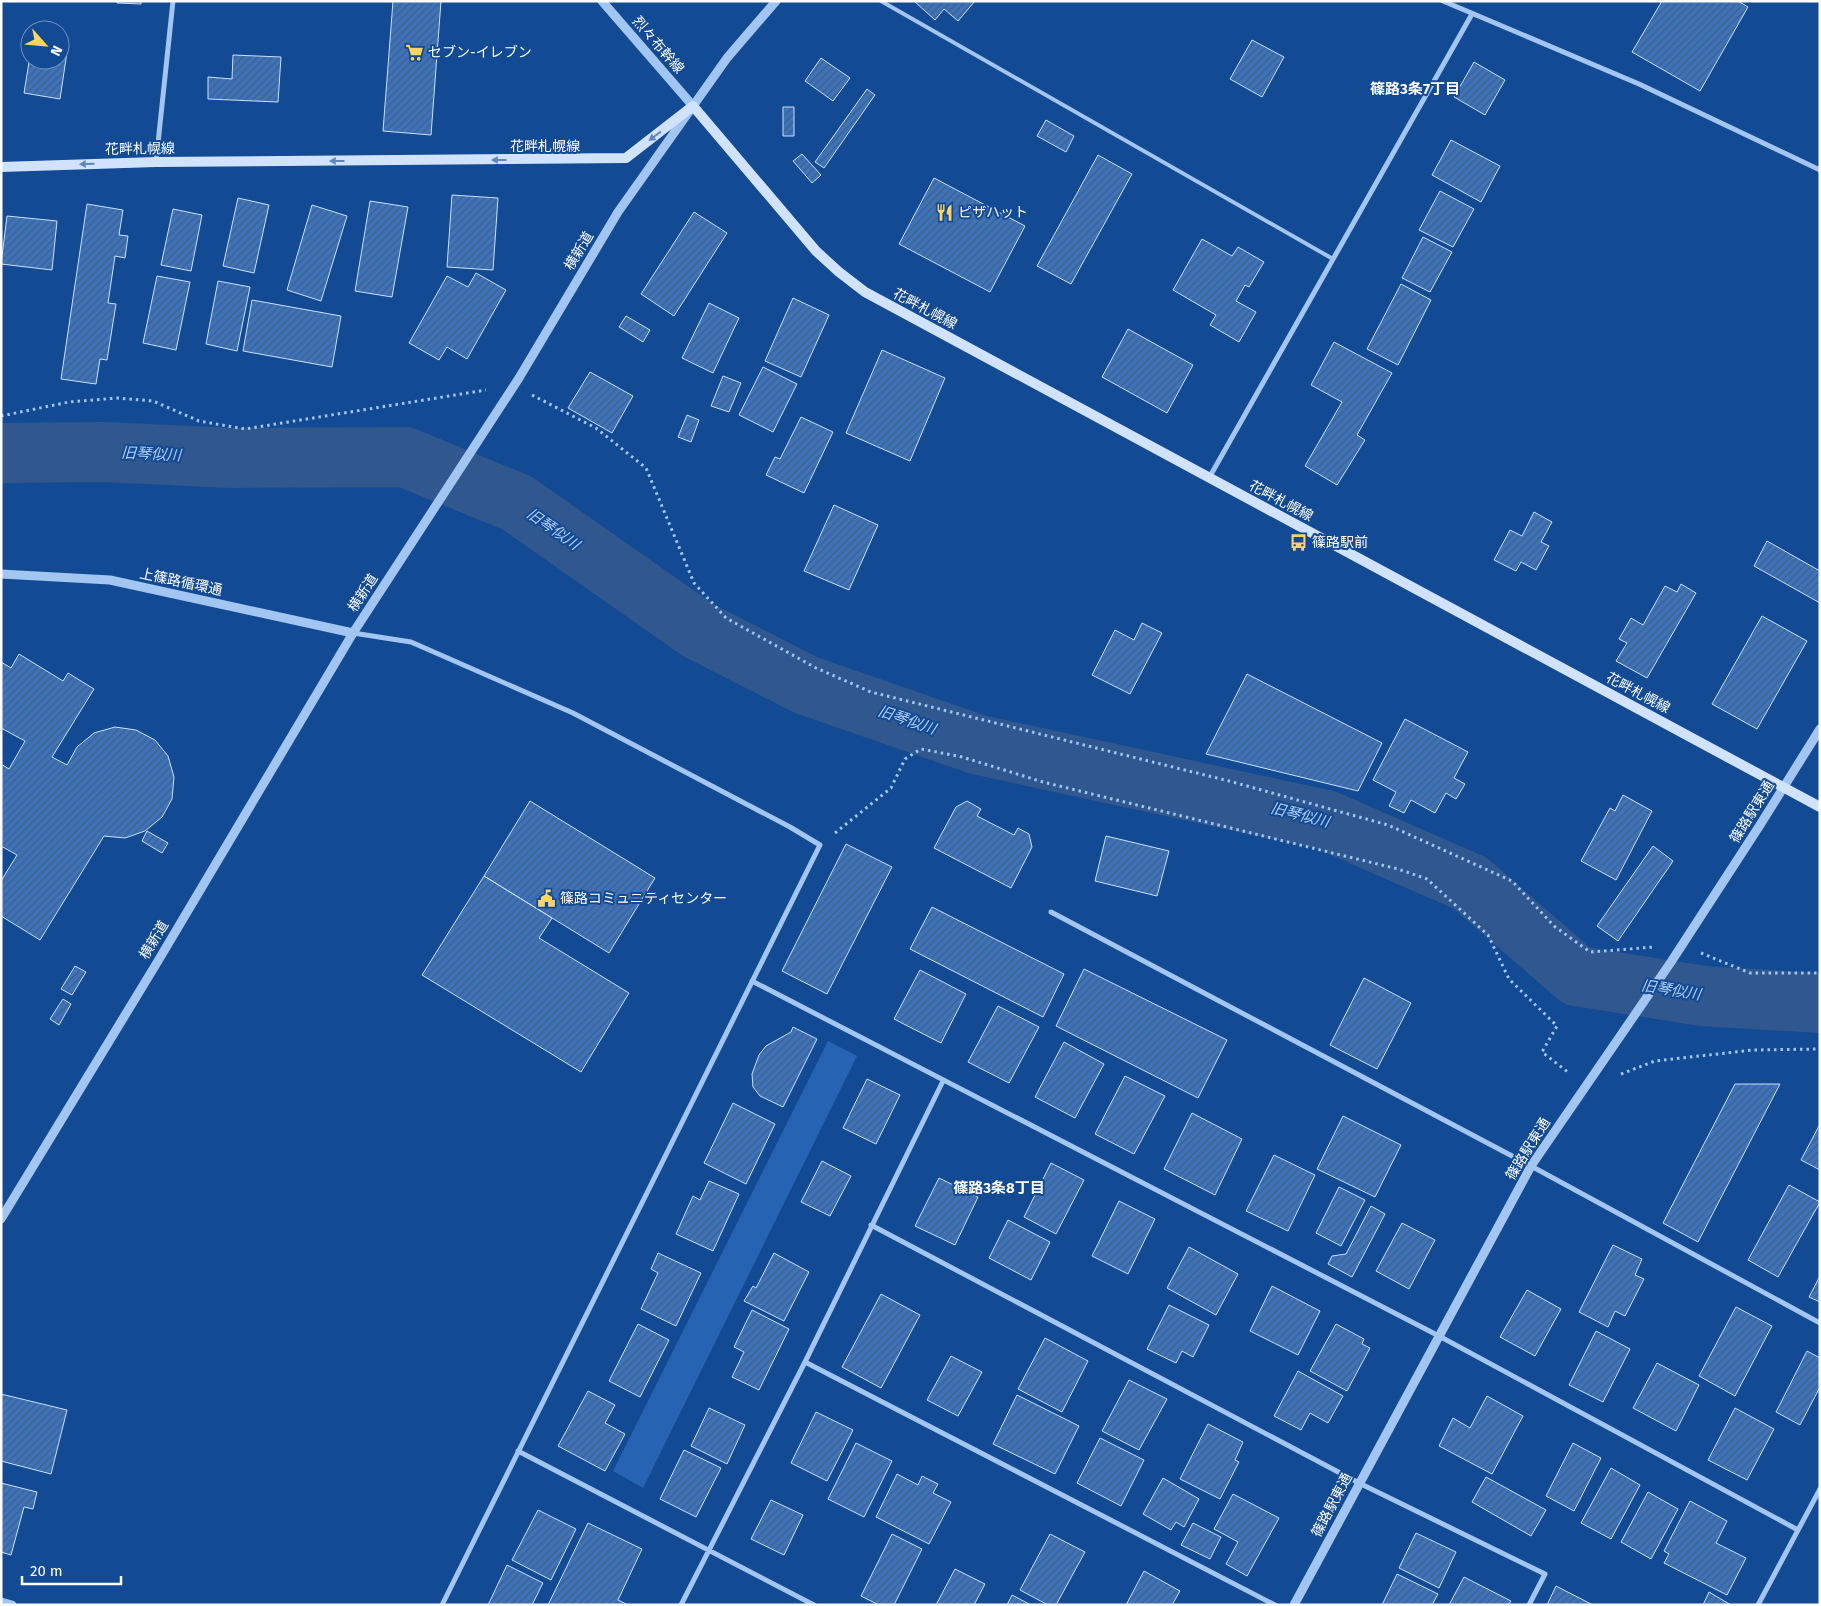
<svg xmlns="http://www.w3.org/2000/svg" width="1821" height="1606" font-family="'Fira Sans','Noto Sans JP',sans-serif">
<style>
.park{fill:#2663b3}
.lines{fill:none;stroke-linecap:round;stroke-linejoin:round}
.river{stroke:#30588f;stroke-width:60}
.building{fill:url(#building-hatch);stroke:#cae0fd}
.path{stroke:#a2c5f2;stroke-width:3;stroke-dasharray:2.5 4;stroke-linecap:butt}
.service{stroke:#a2c5f2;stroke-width:4}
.minor{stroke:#a2c5f2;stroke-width:5}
.tertiary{stroke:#a2c5f2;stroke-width:9}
.secondary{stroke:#d1e3fc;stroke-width:10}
.oneway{fill:#5f87be}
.labels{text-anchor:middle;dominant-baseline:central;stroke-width:4;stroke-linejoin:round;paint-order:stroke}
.street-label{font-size:14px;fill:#fff;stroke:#134a94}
.poi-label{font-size:14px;fill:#fff;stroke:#134a94;text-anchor:start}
.neighbourhood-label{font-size:15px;font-weight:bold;fill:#fff;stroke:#134a94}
.water-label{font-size:15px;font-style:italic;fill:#aecff9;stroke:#134a94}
</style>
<defs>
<pattern id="building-hatch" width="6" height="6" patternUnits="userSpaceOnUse" patternTransform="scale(1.25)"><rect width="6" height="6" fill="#3c73bc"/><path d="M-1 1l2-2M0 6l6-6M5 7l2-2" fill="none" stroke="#455e7e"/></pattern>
</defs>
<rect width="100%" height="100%" fill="#134a94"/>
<!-- park -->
<path class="park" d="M828,1041L857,1056L643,1488L613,1471Z"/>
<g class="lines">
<!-- river -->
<path class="river" d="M1,453L105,452L232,458L405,457L517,503L698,630L806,685L979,745L1326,820L1470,883L1577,976L1703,996L1820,1003"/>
</g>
<!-- building -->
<path class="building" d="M117,1H141V4L117,3Z
M393,1H441L431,135L383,131Z
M914,1H975L958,21L944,9L935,20Z
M1662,1H1738L1748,7L1700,91L1632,52Z
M1252,40L1284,57L1262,97L1230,79Z
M60,51L67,52L60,99L24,93L30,56V60H60Z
M233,55L281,57L278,102L208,99V77L232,79Z
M821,58L850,78L833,101L805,81Z
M1474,62L1505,80L1485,115L1454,97Z
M867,89L875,95L824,168L815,162Z
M783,107H794V136H783Z
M1046,120L1074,136L1066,152L1037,136Z
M1451,140L1500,166L1481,202L1432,175Z
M802,154L821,175L812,183L793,161Z
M1098,155L1132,174L1071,284L1037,266Z
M934,178L1025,226L990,292L899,244Z
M1440,191L1474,209L1453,247L1419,230Z
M452,195L498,198L493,270L447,267Z
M238,198L269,205L254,273L223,266Z
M370,201L408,207L392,297L355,291Z
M87,204L123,210L119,235L128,236L125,258L115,256L108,303L116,304L107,360L100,359L96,384L61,379Z
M312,205L347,216L321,301L287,290Z
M173,209L202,215L191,271L161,265Z
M694,212L727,233L674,316L641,294Z
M7,216L57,221L52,270L1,264Z
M1423,237L1452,252L1430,292L1402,278Z
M1202,239L1232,256L1238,247L1264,262L1249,287L1245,285L1236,301L1256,312L1239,342L1210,325L1216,315L1173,290Z
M476,273L506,290L467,359L447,347L439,360L409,343L447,276L468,287Z
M157,276L190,282L176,350L143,343Z
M218,281L250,287L237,351L206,344Z
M1401,284L1431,300L1398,365L1367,349Z
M793,298L829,315L801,377L765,361Z
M252,300L341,316L332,367L243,351Z
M709,303L739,318L713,373L682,358Z
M626,316L650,330L643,342L619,327Z
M1128,329L1193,365L1167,413L1102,377Z
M1334,342L1392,373L1357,435L1365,440L1337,485L1305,466L1342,402L1311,385Z
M882,350L945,378L910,461L846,433Z
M763,367L797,384L773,432L739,415Z
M590,372L633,396L612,433L568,408Z
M723,376L741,383L729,412L711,406Z
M687,415L699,420L691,442L678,437Z
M801,417L833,432L804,493L766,475L775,457L780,459Z
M834,505L878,525L849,590L804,571Z
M1534,512L1552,522L1541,542L1549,546L1536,570L1521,562L1516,571L1494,560L1510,530L1522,536Z
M1767,541L1820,571V603L1754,566Z
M1681,584L1696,593L1647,678L1616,661L1627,643L1619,639L1631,618L1643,625L1665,586L1677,592Z
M1762,616L1807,641L1757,729L1712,704Z
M1142,623L1162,633L1130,694L1092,675L1115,630L1134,640Z
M19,654L63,681L68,673L94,689L52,757L67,765L77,747L94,733L115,727L136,730L155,740L168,756L174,777L172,799L162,817L145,831L125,838L104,836L40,940L1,916V881L17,855L1,846V764L9,769L25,741L1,728V662L11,668Z
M1247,674L1382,743L1358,791L1206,754Z
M1405,719L1468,752L1454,778L1465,784L1456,799L1446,793L1435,813L1411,800L1404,813L1389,806L1396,792L1373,780Z
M1623,795L1652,811L1616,880L1581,861L1610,808L1615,811Z
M530,801L655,878L609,953L484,876Z
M967,801L981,809L977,816L1014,835L1018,828L1029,834L1032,847L1011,888L934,848L956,807Z
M147,831L168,843L162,853L142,841Z
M1106,836L1169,851L1157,896L1095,881Z
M846,844L892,867L827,994L782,971Z
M1653,846L1673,861L1618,941L1597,926Z
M484,876L552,918L539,938L629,993L581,1072L422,975Z
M932,907L1064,974L1043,1017L910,949Z
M75,966L86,972L72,995L61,989Z
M1084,969L1227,1040L1198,1098L1056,1026Z
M920,970L966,994L941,1043L894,1019Z
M1364,978L1411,1003L1377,1069L1330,1045Z
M63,999L71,1004L59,1025L50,1019Z
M998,1006L1039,1027L1009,1083L968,1062Z
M793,1027L817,1039L783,1107L760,1096L753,1087L752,1074L759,1055L766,1046L791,1032Z
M1064,1042L1104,1064L1075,1118L1035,1097Z
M1125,1076L1165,1096L1134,1154L1095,1134Z
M867,1079L900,1095L876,1144L843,1128Z
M1735,1084H1780L1698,1242L1663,1223Z
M733,1103L775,1124L746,1184L704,1163Z
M1192,1113L1242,1139L1215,1195L1164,1169Z
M1343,1116L1401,1145L1375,1197L1317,1169Z
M1820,1124V1170L1801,1160Z
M1274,1155L1315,1175L1288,1231L1246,1211Z
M822,1161L851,1176L830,1216L801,1202Z
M1051,1163L1084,1180L1056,1234L1024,1217Z
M939,1178L978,1197L955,1245L915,1226Z
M709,1181L739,1194L713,1251L676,1234L693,1196L700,1200Z
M1789,1185L1820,1202L1778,1277L1748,1260Z
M1339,1187L1365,1200L1341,1246L1316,1233Z
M1119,1201L1155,1219L1128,1274L1092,1256Z
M1371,1206L1385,1214L1352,1277L1328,1264L1332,1256L1346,1254Z
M1008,1220L1050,1242L1031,1280L989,1258Z
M1402,1223L1435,1240L1409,1289L1376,1271Z
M1613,1245L1642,1259L1635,1275L1644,1279L1625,1316L1615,1311L1608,1327L1579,1312Z
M1189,1247L1238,1274L1216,1315L1167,1288Z
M658,1253L701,1273L676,1326L641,1309L658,1273L651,1269Z
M774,1253L809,1272L784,1321L744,1301L753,1286L756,1288Z
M1820,1276V1302L1809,1297Z
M1272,1286L1320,1311L1298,1355L1250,1331Z
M1527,1290L1561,1309L1535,1356L1500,1337Z
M881,1294L920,1315L881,1388L842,1367Z
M1169,1305L1209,1325L1193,1357L1182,1351L1176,1363L1147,1349Z
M1736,1307L1772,1326L1735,1396L1699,1376Z
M752,1310L789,1329L759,1390L732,1377L744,1352L734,1347Z
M638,1324L669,1340L640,1397L609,1381Z
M1336,1324L1364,1339L1362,1344L1370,1348L1347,1391L1310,1371Z
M1596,1331L1630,1349L1603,1402L1569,1385Z
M1045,1338L1088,1361L1062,1412L1018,1389Z
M1807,1351L1820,1358V1387L1800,1425L1776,1412Z
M951,1356L982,1372L958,1416L927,1400Z
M1657,1363L1699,1385L1676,1431L1633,1408Z
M1298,1371L1343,1396L1328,1423L1310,1413L1301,1430L1274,1416Z
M1129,1380L1167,1399L1139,1450L1102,1431Z
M588,1391L615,1405L605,1423L625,1434L605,1471L558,1446Z
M1,1394L67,1410L51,1474L1,1461Z
M1017,1395L1079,1426L1055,1474L993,1444Z
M1487,1396L1523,1416L1492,1474L1439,1446L1453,1418L1470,1428Z
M709,1408L745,1425L727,1464L691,1446Z
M1735,1408L1774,1429L1747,1480L1708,1460Z
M816,1412L853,1430L827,1481L791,1463Z
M1208,1424L1243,1442L1235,1460L1239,1462L1220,1499L1180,1479Z
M1100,1438L1144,1460L1121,1506L1077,1483Z
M856,1443L892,1461L864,1517L828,1499Z
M1573,1443L1601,1458L1574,1511L1546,1496Z
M684,1450L721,1468L696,1517L660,1499Z
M1611,1468L1640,1485L1611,1539L1581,1523Z
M897,1474L918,1485L922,1476L938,1484L933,1493L951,1502L929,1544L876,1517Z
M1486,1477L1546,1510L1531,1536L1472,1502Z
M1163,1478L1199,1499L1184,1527L1176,1522L1171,1530L1143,1514Z
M1,1483L37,1492L33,1509L24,1507L11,1555L1,1552Z
M1648,1492L1678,1509L1651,1559L1621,1542Z
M1233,1494L1279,1518L1247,1576L1226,1564L1238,1542L1214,1529Z
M771,1500L803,1515L784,1555L751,1539Z
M1690,1501L1727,1521L1716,1543L1746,1558L1727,1595L1664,1563L1669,1554L1664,1551Z
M538,1510L576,1529L551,1580L512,1560Z
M588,1523L642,1549L618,1600L628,1605H548Z
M1193,1523L1221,1537L1210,1559L1181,1545Z
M1416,1533L1456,1552L1439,1588L1399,1568Z
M892,1534L922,1549L894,1605H879L861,1596Z
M1050,1534L1085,1552L1056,1605H1048L1020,1590Z
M507,1565L543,1583L532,1605H488Z
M955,1569L985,1584L974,1605H936Z
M1144,1571L1180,1591L1172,1605H1126Z
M1397,1574L1438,1594L1432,1605H1382Z
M1464,1577L1511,1601L1508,1605H1449Z
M1556,1586L1593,1605H1547Z
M1709,1592L1731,1605H1703Z
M1012,1595L1031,1605H1007Z"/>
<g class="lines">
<!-- path -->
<path class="path" d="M532,395L596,428L646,468L694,583L726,618L816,668L871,692L1229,781L1388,825L1512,881L1554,926L1590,952L1654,947
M1,416L69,402L117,398L153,401L199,421L245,429L486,390
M835,833L891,788L905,759L921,749L962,757L1043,782L1398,869L1427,879L1488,935L1509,979L1557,1026L1542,1052L1569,1073
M1701,953L1750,973H1820
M1621,1074L1655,1061L1753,1050L1820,1049"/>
<!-- service -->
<path class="service" d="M881,1L1333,259"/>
<!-- minor -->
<path class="minor" d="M1443,1L1639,84L1820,170
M156,162L173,1
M1209,478L1472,14
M353,633L411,642L573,713L790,827L820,845L442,1605
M1051,912L1531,1166L1820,1323
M752,981L1439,1336L1798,1530
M871,1225L1359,1483L1545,1574L1529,1605
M805,1362L1275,1605
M518,1451L814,1605
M681,1605L805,1362L943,1081
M1758,1605L1820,1489"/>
<!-- tertiary -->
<path class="tertiary" d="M602,1L693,106
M1,574L110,580L353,633
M1,1219L158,961L353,633L519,378L618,212L727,58L776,1
M1,1602L12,1605
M1294,1605L1531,1166L1671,962L1760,825L1820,729"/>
<!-- secondary -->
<path class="secondary" d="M1,167L156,162L626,158L693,106L816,251L839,272L865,292L1820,807"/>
</g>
<!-- one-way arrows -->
<defs><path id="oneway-solid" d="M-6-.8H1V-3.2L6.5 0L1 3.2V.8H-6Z" transform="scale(1.25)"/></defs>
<g class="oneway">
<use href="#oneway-solid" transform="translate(655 136) rotate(143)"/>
<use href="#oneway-solid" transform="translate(499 160) rotate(180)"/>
<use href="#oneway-solid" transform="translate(337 161) rotate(180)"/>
<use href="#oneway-solid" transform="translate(87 164) rotate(178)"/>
</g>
<!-- icons -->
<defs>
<symbol id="supermarket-bare" viewBox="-9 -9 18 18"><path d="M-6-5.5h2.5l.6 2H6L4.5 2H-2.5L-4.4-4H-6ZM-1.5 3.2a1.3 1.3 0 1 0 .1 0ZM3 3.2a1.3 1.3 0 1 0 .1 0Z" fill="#ffd463" stroke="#134a94" stroke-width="2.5" paint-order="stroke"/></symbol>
<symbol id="restaurant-bare" viewBox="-9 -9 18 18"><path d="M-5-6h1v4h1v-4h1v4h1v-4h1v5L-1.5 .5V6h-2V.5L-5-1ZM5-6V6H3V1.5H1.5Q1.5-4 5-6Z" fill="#ffd463" stroke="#134a94" stroke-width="2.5" paint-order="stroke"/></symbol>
<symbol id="bus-bare" viewBox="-9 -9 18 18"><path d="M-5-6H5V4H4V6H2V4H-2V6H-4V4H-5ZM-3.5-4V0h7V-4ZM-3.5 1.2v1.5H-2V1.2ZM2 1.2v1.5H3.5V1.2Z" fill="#ffd463" stroke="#134a94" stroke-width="2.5" paint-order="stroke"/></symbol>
<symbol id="civic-bare" viewBox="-9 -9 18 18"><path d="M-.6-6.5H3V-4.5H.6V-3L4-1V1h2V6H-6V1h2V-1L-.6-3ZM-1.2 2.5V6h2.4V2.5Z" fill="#ffd463" stroke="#134a94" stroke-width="2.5" paint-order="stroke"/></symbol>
</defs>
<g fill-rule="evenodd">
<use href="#supermarket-bare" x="402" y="40" width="25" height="25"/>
<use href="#restaurant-bare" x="932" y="200" width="25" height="25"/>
<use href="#bus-bare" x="1286" y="530" width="25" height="25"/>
<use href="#civic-bare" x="534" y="886" width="25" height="25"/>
</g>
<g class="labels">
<!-- street labels -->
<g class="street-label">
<text transform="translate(658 45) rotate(49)">烈々布幹線</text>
<text x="545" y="146">花畔札幌線</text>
<text transform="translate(140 149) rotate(-1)">花畔札幌線</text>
<text transform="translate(579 251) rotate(-59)">横新道</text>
<text transform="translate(925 309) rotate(28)">花畔札幌線</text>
<text transform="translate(1281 501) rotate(28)">花畔札幌線</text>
<text transform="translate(181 582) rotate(12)">上篠路循環通</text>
<text transform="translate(363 593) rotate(-57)">横新道</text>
<text transform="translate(1638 693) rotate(28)">花畔札幌線</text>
<text transform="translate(1752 812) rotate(-58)">篠路駅東通</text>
<text transform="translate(154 940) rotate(-59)">横新道</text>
<text transform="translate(1528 1149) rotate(-58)">篠路駅東通</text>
<text transform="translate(1332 1505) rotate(-62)">篠路駅東通</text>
</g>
<!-- poi labels -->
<g class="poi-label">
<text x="428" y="52">セブン-イレブン</text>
<text x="958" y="212">ピザハット</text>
<text x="1312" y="542">篠路駅前</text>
<text x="560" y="898">篠路コミュニティセンター</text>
</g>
<!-- neighbourhood labels -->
<g class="neighbourhood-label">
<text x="1415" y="89">篠路3条7丁目</text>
<text x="999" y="1188">篠路3条8丁目</text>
</g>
<!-- water labels -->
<g class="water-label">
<text transform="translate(151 454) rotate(3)">旧琴似川</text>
<text transform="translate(553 529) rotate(35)">旧琴似川</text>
<text transform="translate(907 720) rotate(19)">旧琴似川</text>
<text transform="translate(1300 815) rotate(14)">旧琴似川</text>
<text transform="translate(1671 990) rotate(9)">旧琴似川</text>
</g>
</g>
<!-- border -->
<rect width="1821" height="1606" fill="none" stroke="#ffffff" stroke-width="5"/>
<!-- north arrow -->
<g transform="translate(45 45) rotate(117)"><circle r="24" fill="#134a94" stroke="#7192bf"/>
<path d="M0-4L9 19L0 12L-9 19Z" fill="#ffd463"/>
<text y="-8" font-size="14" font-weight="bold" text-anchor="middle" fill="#ffffff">N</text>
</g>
<!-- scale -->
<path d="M22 1576v8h99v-8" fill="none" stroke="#ffffff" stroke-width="2.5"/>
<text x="30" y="1576" font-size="15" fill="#ffffff" stroke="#134a94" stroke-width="4" paint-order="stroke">20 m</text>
</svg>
